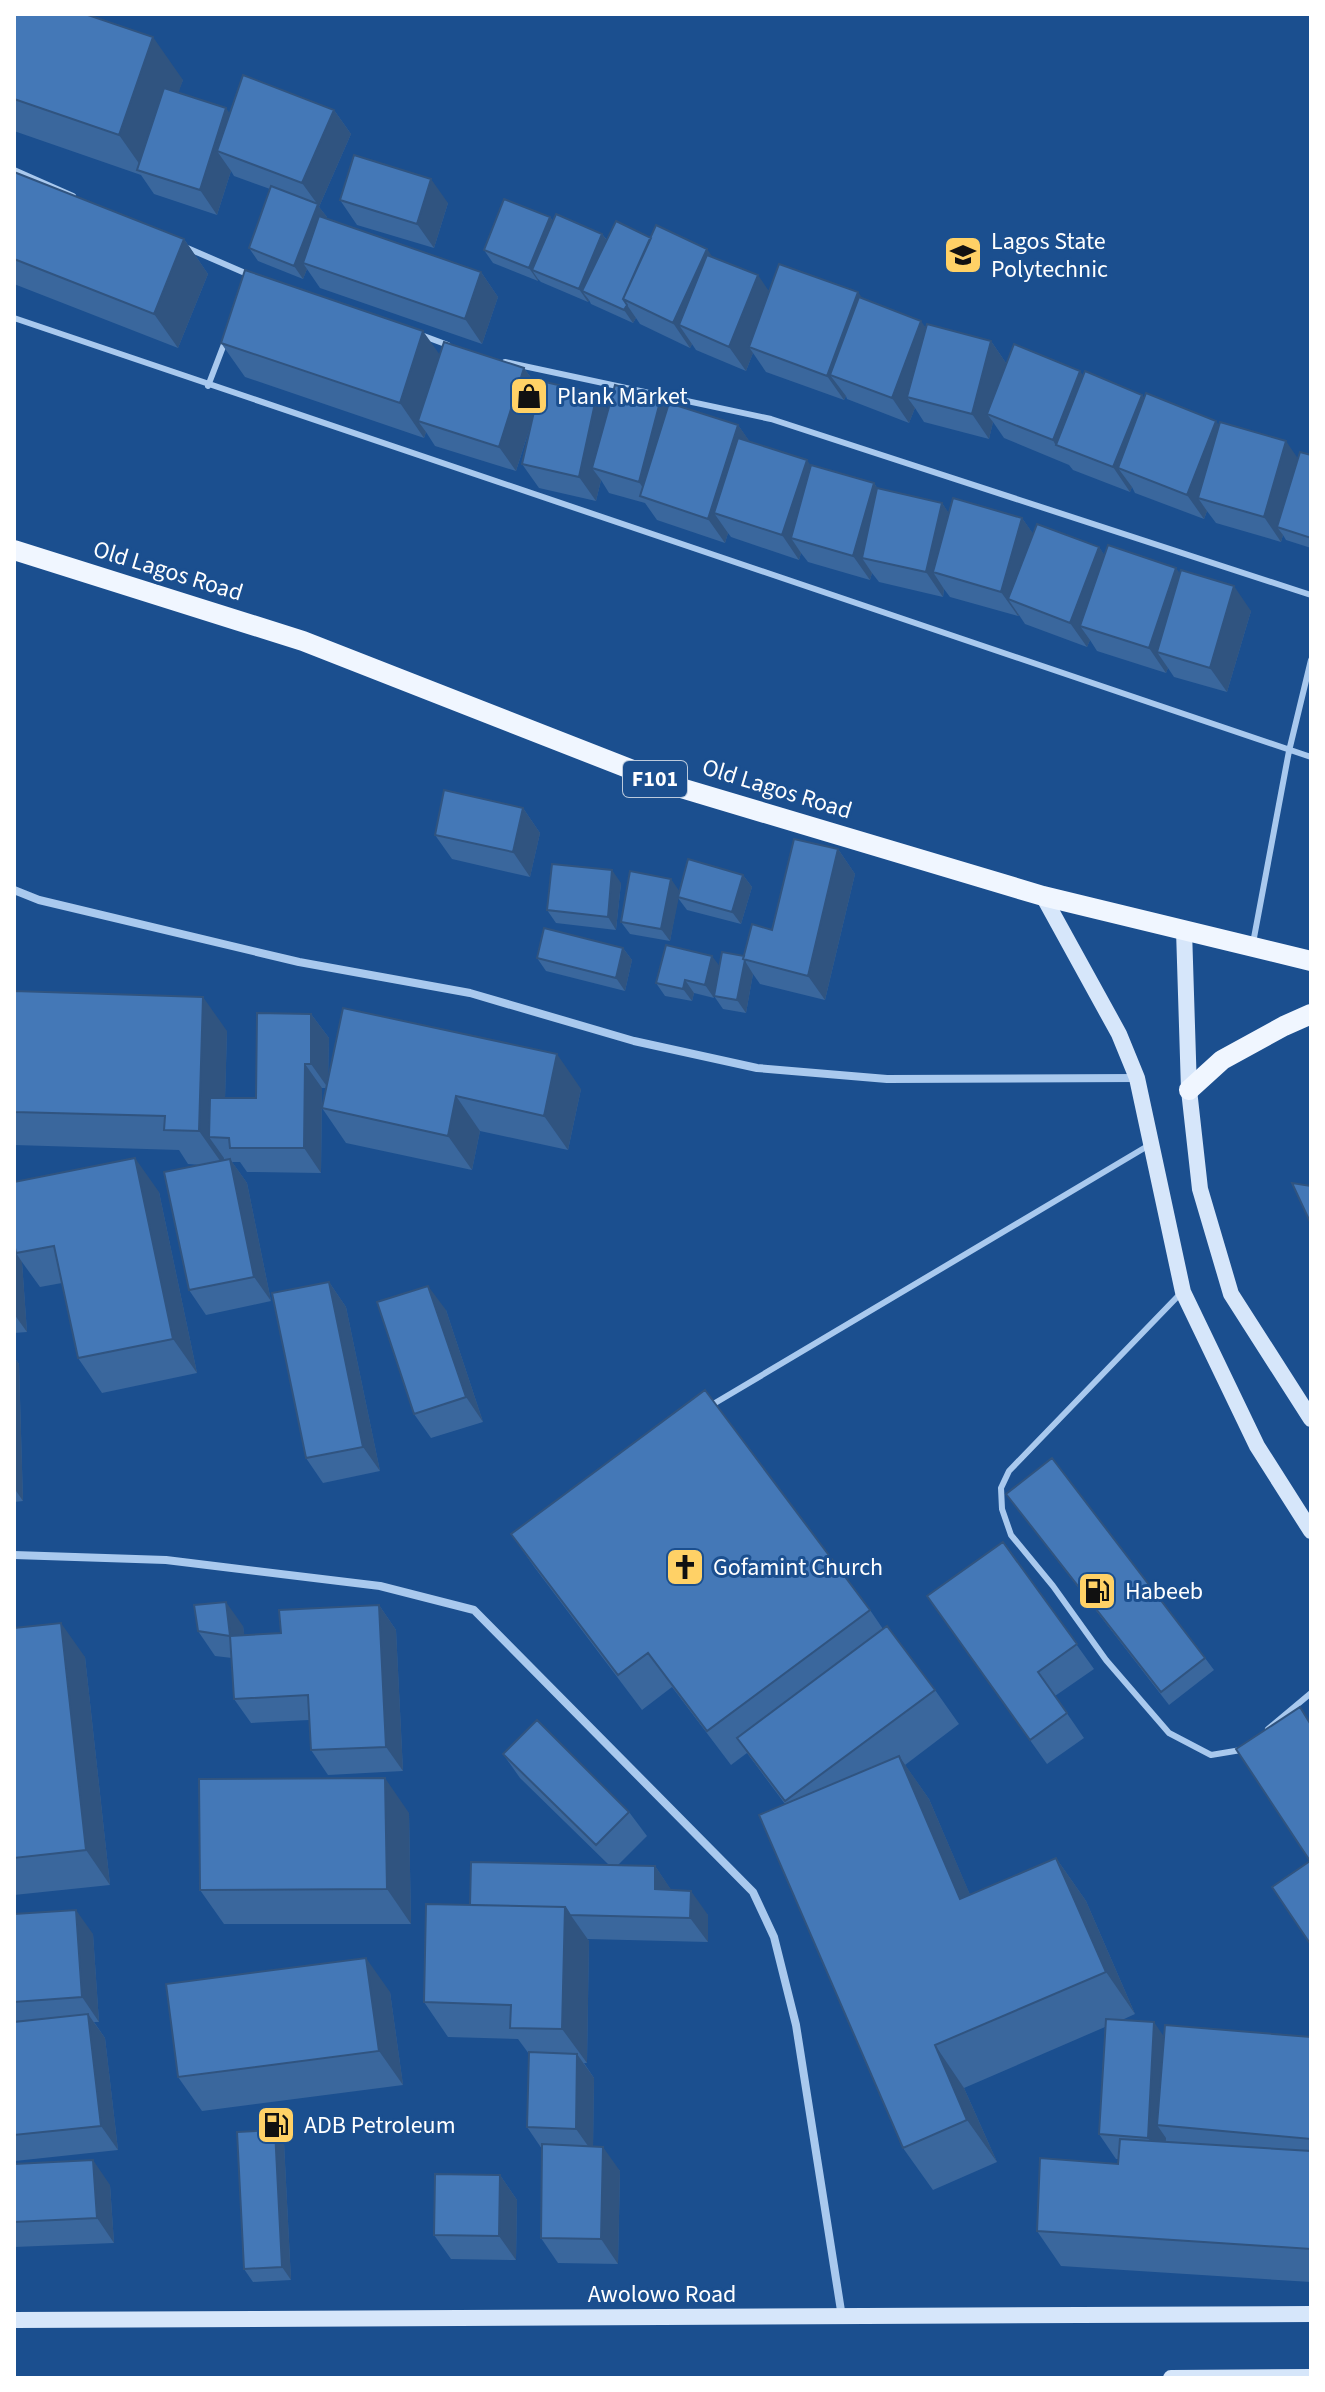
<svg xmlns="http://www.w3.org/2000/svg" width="1325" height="2392" font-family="'Source Sans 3',sans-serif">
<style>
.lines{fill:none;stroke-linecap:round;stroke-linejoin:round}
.lane{stroke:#a9c9ee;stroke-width:6}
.street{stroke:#a9c9ee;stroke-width:8}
.secondary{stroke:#d6e6fa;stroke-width:16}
.primary{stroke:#f0f6ff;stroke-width:20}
.wall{fill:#3a679d}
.shaded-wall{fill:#305480}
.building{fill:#4478b7;stroke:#305480;stroke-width:2}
.labels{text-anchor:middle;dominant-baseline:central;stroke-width:6;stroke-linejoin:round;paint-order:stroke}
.shield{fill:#1b4f8f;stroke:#bbcadd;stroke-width:2}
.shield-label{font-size:22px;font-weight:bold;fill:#fff}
.poi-label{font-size:24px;fill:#fff;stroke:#1b4f8f;text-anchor:start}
.street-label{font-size:24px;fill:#fff;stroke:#1b4f8f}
</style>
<rect width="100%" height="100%" fill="#1b4f8f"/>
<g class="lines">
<!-- lane -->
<path class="lane" d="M14,170L73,196
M185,247L252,276
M14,318L1311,757
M421,335L448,345
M505,362L771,419L1311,595
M208,386L226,339
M1253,943L1289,751L1311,660
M1180,1294L1009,1471L1001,1488L1002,1509L1011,1535L1053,1586L1106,1660L1169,1733L1211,1755L1241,1750
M710,1406L1151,1144
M1268,1729L1311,1693"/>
<!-- street -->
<path class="street" d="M14,890L39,900L299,962L470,993L634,1041L757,1068L887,1079L1137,1078
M14,1555L166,1560L380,1586L474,1610L753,1892L774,1937L796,2025L842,2317"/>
<!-- secondary -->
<path class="secondary" d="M1043,896L1119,1034L1137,1078L1183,1292L1257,1446L1311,1531
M1184,930L1189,1090L1200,1189L1231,1294L1311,1419
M14,2320L1311,2314
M1171,2378L1311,2377"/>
<!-- primary -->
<path class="primary" d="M14,550L303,641L671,785L1043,896L1311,961
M1189,1090L1222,1060L1284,1026L1311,1014"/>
</g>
<!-- wall -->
<path class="wall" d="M14,14L183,80L178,92L230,113L334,110L351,134L319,207L327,217L326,218L481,272L498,297L482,344L320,288L307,269L303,279L258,261L249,248L270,189L234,176L231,171L217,215L154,194L141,175L14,131Z
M14,172L184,239L208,274L178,348L14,284Z
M340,200L448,203L434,248L357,225Z
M550,217L553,221L602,234L607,240L651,238L713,257L769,291L862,298L926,327L991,341L1006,363L1083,375L1142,395L1144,398L1219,426L1298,458L1311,455V548L1286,540L1283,535L1281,542L1216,523L1207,511L1204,519L1135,493L1132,487L1130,492L1073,470L1069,465L1004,438L993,422L989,439L924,422L915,408L909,423L847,399L846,396L844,400L766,372L753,353L746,371L696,350L692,344L690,348L640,324L636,318L633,323L591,304L589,300L588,302L541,282L538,279V281L493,263L484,250Z
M221,343L440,354L524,368L539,389L608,410L661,398L668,407L738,425L749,441L811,466L874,483L877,488L942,503L949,514L1022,518L1033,534L1099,547L1104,555L1180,574L1251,611L1227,692L1174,677L1168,668L1166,673L1097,651L1090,640L1087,647L1025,624L1019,615L1018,616L950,597L944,589L943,597L879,582L872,573L870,580L808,562L801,553L799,560L731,537L728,533L725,543L657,520L645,503L609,493L601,480L596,501L539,488L522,464L532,421L516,471L435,446L426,432L424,438L245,377Z
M523,808L540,833L530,877L452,859L435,835Z
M838,849L855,874L825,1000L760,984L753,974L746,1013L723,1009L714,996V998L694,993L692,1001L665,996L656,983L720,967L744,956L772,930Z
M743,875L752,887L741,924L687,910L678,898L670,941L630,934L621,922L679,891Z
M621,883L616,930L556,923L547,910Z
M623,948L632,960L625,991L546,971L537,958Z
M14,991L227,1031L225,1098H256L311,1014L329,1038L328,1081L581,1089L568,1150L480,1131L472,1170L346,1143L322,1108L326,1088H322L321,1173L247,1172L240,1162H232L247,1183L271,1301L206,1315L189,1290L201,1165L188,1164L179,1150L14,1145Z
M14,1182L159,1192L197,1373L102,1393L78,1358L62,1283L40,1287L22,1262L27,1332L14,1333Z
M329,1282L346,1307L380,1471L323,1483L306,1458Z
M446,1310L483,1422L431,1438L414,1414Z
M14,1357L19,1364L23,1501L14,1502Z
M1006,1494L1205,1658L1214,1670L1169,1705Z
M511,1534L870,1610L883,1629L935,1690L959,1724L905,1765L929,1799L970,1895L1056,1858L1086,1901L1135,2014L1122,2020L1164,2037H1311V2282L1061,2266L1037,2231L1118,2164V2159H1116L1099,2134L1105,2027L964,2088L997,2162L933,2190L903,2148L785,1804L747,1753L731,1765L672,1687L642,1710L535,1568Z
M1003,1542L1094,1669L1055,1696L1084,1738L1047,1764L927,1596Z
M379,1605L396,1630L403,1771L328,1775L311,1750L309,1720L251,1723L234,1699L232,1658L215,1656L198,1631L243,1626L244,1635L281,1633Z
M14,1628L85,1657L110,1885L14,1895Z
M503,1754L629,1812L647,1836L618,1865L655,1866L671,1890L708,1915V1942L587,1939L589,1941L587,2063H584L594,2078L593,2146L620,2171L618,2264L558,2263L541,2238L542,2149L527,2127L529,2054L518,2039L448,2037L424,2002L470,1905L609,1865L520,1778Z
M409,1813L411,1924H224L200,1890Z
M14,1914L93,1934L99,2022H94L105,2038L118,2150L15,2161L14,2160Z
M390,1992L403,2085L202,2111L178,2077Z
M275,2130L284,2143L291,2280L253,2282L244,2269Z
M14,2164L110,2185L114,2243L14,2247Z
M500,2175L517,2200L516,2260L451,2259L434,2235Z"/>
<!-- shaded-wall -->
<path class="shaded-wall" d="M153,37L183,80L150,174L145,172L119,135Z
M226,108L243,133L217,151L231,171L217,215L200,190Z
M334,110L351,134L319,207L327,217L308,265L303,263L307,269L303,279L294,266L318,205L302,183Z
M431,179L448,203L434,248L417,224Z
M550,217L559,229L532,270L538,279V281L529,268Z
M602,234L611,246L582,291L589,300L588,302L579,289Z
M184,239L208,274L178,348L154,314Z
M707,249L724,273L679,325L692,344L690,348L673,323Z
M481,272L498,297L482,344L465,319Z
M758,275L775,300L749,347L753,353L746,371L729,347Z
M858,292L875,316L830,375L846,396L844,400L827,376Z
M627,305L636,318L633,323L624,310Z
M921,321L938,345L907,397L915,408L909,423L892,398Z
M423,331L447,365L418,421L426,432L424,438L400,403Z
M991,341L1008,366L987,414L993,422L989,439L972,414Z
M524,368L541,392L516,471L499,447Z
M1080,371L1097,395L1056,446L1053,440Z
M597,394L614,418L592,468L601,480L596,501L579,477Z
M1142,395L1159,419L1118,468L1132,487L1130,492L1113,467Z
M661,398L678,422L651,500L639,482Z
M1216,421L1233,445L1198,498L1207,511L1204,519L1187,495Z
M738,425L755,449L714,513L728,533L725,543L708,519Z
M1286,441L1303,466L1277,527L1283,535L1281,542L1264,517Z
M807,460L824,485L791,538L801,553L799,560L782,535Z
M874,483L891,508L862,558L872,573L870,580L853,556Z
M942,503L959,528L933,572L944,589L943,597L926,572Z
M1022,518L1039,542L1008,599L1019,615L1018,616L1001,592Z
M1099,547L1116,572L1080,626L1090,640L1087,647L1070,623Z
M1176,568L1193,592L1157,652L1168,668L1166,673L1149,648Z
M1234,586L1251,611L1227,692L1210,668Z
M523,808L540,833L530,877L513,852Z
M838,849L855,874L825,1000L808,976Z
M612,870L621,883L616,930L608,917Z
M743,875L752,887L741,924L732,912Z
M671,879L680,892L670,941L661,929Z
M623,948L632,960L625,991L616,978Z
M712,956L721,968L714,998L705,985Z
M745,961L753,974L746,1013L737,1000Z
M685,980L694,993L692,1001L683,989Z
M203,997L227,1031L224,1138L209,1137L224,1158L223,1165L199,1131Z
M311,1014L329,1038L328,1088L311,1064Z
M557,1054L581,1089L568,1150L544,1116Z
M305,1064L322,1088L321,1173L304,1148Z
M456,1096L480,1131L472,1170L448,1136Z
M135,1158L159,1192L197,1373L173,1339Z
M230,1159L247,1183L271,1301L254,1277Z
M14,1193L16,1253L22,1262L27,1332L14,1314Z
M329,1282L346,1307L380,1471L363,1447Z
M428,1286L446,1310L483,1422L466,1397Z
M14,1357L19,1364L23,1501L14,1488Z
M226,1602L243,1626L248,1660L230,1636Z
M379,1605L396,1630L403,1771L386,1747Z
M61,1623L85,1657L110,1885L86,1850Z
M899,1756L929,1799L990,1941L960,1899Z
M385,1778L409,1813L411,1924L387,1889Z
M1056,1858L1086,1901L1135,2014L1106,1972Z
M655,1866L672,1891L655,1889Z
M691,1891L708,1915V1942L690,1918Z
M565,1907L589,1941L587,2063L562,2029Z
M76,1910L93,1934L99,2022L82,1997Z
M366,1958L390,1992L403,2085L379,2051Z
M88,2014L105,2038L118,2150L101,2126Z
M1154,2022L1171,2047L1157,2125L1166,2138L1165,2162L1148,2138Z
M935,2045L964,2088L997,2162L967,2120Z
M577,2054L594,2078L593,2153L576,2129Z
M275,2130L284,2143L291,2280L282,2267Z
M603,2147L620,2171L618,2264L601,2239Z
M93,2160L110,2185L114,2243L97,2218Z
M500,2175L517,2200L516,2260L499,2236Z"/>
<!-- building -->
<path class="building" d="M14,14H85L153,37L119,135L14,99Z
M243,75L334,110L302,183L217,151Z
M164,88L226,108L200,190L137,170Z
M354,155L431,179L417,224L340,200Z
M14,172L184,239L154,314L14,259Z
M271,186L318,204L294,266L249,248Z
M504,199L550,217L529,268L484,250Z
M556,214L602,234L579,289L532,270Z
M319,216L481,272L465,319L303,263Z
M616,221L651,238L623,299L627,305L624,310L582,291Z
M656,225L707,249L673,323L623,299Z
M707,255L758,275L729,347L679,325Z
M779,264L858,292L827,376L749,347Z
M245,270L423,331L400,403L221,343Z
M859,297L921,321L892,398L830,375Z
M927,324L991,341L972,414L907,397Z
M444,342L524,368L499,447L418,421Z
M1014,344L1080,371L1053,440L987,414Z
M1085,371L1142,395L1113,467L1056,445Z
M541,381L597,394L579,477L522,464Z
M615,385L661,398L639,482L592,468Z
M1146,393L1216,421L1187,495L1118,468Z
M669,403L738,425L708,519L640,496Z
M1220,422L1286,441L1264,517L1198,498Z
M738,438L807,460L782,535L714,513Z
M1300,452L1311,455V538L1277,527Z
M811,465L874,483L853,556L791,538Z
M877,488L942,503L926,572L862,558Z
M953,498L1022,518L1001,592L933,572Z
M1037,524L1099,547L1070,623L1008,599Z
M1108,545L1176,568L1149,648L1080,626Z
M1181,570L1234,586L1210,668L1157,652Z
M444,790L523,808L513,852L435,835Z
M794,839L838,849L808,976L743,959L752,924L772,930Z
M688,859L743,875L732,912L678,897Z
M552,864L612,870L608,917L547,910Z
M630,871L671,879L661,929L621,922Z
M544,928L623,948L616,978L537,958Z
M666,945L712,956L705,985L685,980L683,989L656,983Z
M722,952L744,956L743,959L745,960L737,1000L714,996Z
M14,991L203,997L199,1131L164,1130L165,1116L14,1112Z
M343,1008L557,1054L544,1116L456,1096L448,1136L322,1108Z
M257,1013L311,1014V1064H305L304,1148H230L229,1138L209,1137L210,1098H256Z
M135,1158L173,1339L78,1358L54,1246L16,1253L14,1243V1182Z
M230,1159L254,1277L189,1290L164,1172Z
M1292,1183L1311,1186V1224Z
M329,1282L363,1447L306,1458L272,1293Z
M428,1286L466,1397L414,1414L377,1302Z
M705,1390L870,1610L707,1731L648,1653L618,1675L511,1534Z
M1052,1458L1205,1658L1161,1692L1006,1494Z
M1003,1542L1077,1644L1038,1672L1067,1713L1030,1740L927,1596Z
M226,1602L230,1636L198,1631L194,1605Z
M379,1605L386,1747L311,1750L308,1695L234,1699L230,1636L281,1633L279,1610Z
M61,1623L86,1850L14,1858V1628Z
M887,1626L935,1690L785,1801L737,1738Z
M1300,1707L1311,1725V1945L1272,1887L1310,1861L1236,1749Z
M537,1720L629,1812L596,1845L503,1754Z
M899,1756L960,1899L1056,1858L1106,1972L935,2045L967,2120L903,2148L759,1815Z
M385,1778L387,1889L200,1890L199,1779Z
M471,1862L655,1866V1889L691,1891L690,1918L570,1915L565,1907L470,1905Z
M426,1904L565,1907L562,2029L510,2028L511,2005L424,2002Z
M76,1910L82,1997L14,2002V1914Z
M366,1958L379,2051L178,2077L166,1984Z
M88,2014L101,2126L14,2135V2022Z
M1106,2019L1154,2022L1148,2138L1099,2134Z
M1165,2025L1311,2037V2139L1157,2125Z
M529,2052L577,2054L576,2129L527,2127Z
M275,2130L282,2267L244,2269L237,2132Z
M1120,2139L1311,2151V2249L1037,2231L1040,2158L1118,2164Z
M542,2144L603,2147L601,2239L541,2238Z
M93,2160L97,2218L14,2222V2164Z
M435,2174L500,2175L499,2236L434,2235Z"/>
<!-- icons -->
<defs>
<symbol id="university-square" viewBox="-11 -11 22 22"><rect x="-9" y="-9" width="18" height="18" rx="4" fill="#ffd166" stroke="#1b4f8f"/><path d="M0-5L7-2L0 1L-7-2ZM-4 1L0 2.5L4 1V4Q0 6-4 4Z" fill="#111"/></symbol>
<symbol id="shop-square" viewBox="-11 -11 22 22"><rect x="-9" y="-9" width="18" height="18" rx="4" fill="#ffd166" stroke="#1b4f8f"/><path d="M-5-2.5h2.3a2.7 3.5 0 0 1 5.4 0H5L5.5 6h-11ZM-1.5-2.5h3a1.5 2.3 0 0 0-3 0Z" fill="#111"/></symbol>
<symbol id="church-square" viewBox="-11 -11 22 22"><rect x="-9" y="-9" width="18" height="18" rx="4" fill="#ffd166" stroke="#1b4f8f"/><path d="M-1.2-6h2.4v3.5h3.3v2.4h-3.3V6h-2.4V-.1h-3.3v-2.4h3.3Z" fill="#111"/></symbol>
<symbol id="fuel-square" viewBox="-11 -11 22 22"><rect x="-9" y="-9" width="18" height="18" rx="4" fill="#ffd166" stroke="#1b4f8f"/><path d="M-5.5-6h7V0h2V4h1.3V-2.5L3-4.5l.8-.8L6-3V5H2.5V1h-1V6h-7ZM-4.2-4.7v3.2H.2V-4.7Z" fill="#111"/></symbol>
</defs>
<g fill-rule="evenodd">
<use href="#university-square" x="941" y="233" width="44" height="44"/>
<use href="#shop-square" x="507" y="374" width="44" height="44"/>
<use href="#church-square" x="663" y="1545" width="44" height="44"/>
<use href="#fuel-square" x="1075" y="1569" width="44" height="44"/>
<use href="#fuel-square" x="254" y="2103" width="44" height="44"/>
</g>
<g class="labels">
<!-- shield labels -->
<rect class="shield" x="623" y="761" width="64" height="36" rx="6"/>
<g class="shield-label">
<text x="655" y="779">F101</text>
</g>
<!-- poi labels -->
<g class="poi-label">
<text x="991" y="241">Lagos State<tspan x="991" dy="28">Polytechnic</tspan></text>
<text x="557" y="396">Plank Market</text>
<text x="713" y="1567">Gofamint Church</text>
<text x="1125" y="1591">Habeeb</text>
<text x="304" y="2125">ADB Petroleum</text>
</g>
<!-- street labels -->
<g class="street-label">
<text transform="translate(168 571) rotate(17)">Old Lagos Road</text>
<text transform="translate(777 789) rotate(17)">Old Lagos Road</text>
<text x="662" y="2294">Awolowo Road</text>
</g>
</g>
<!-- border -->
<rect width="1325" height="2392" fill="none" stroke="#ffffff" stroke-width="32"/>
</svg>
